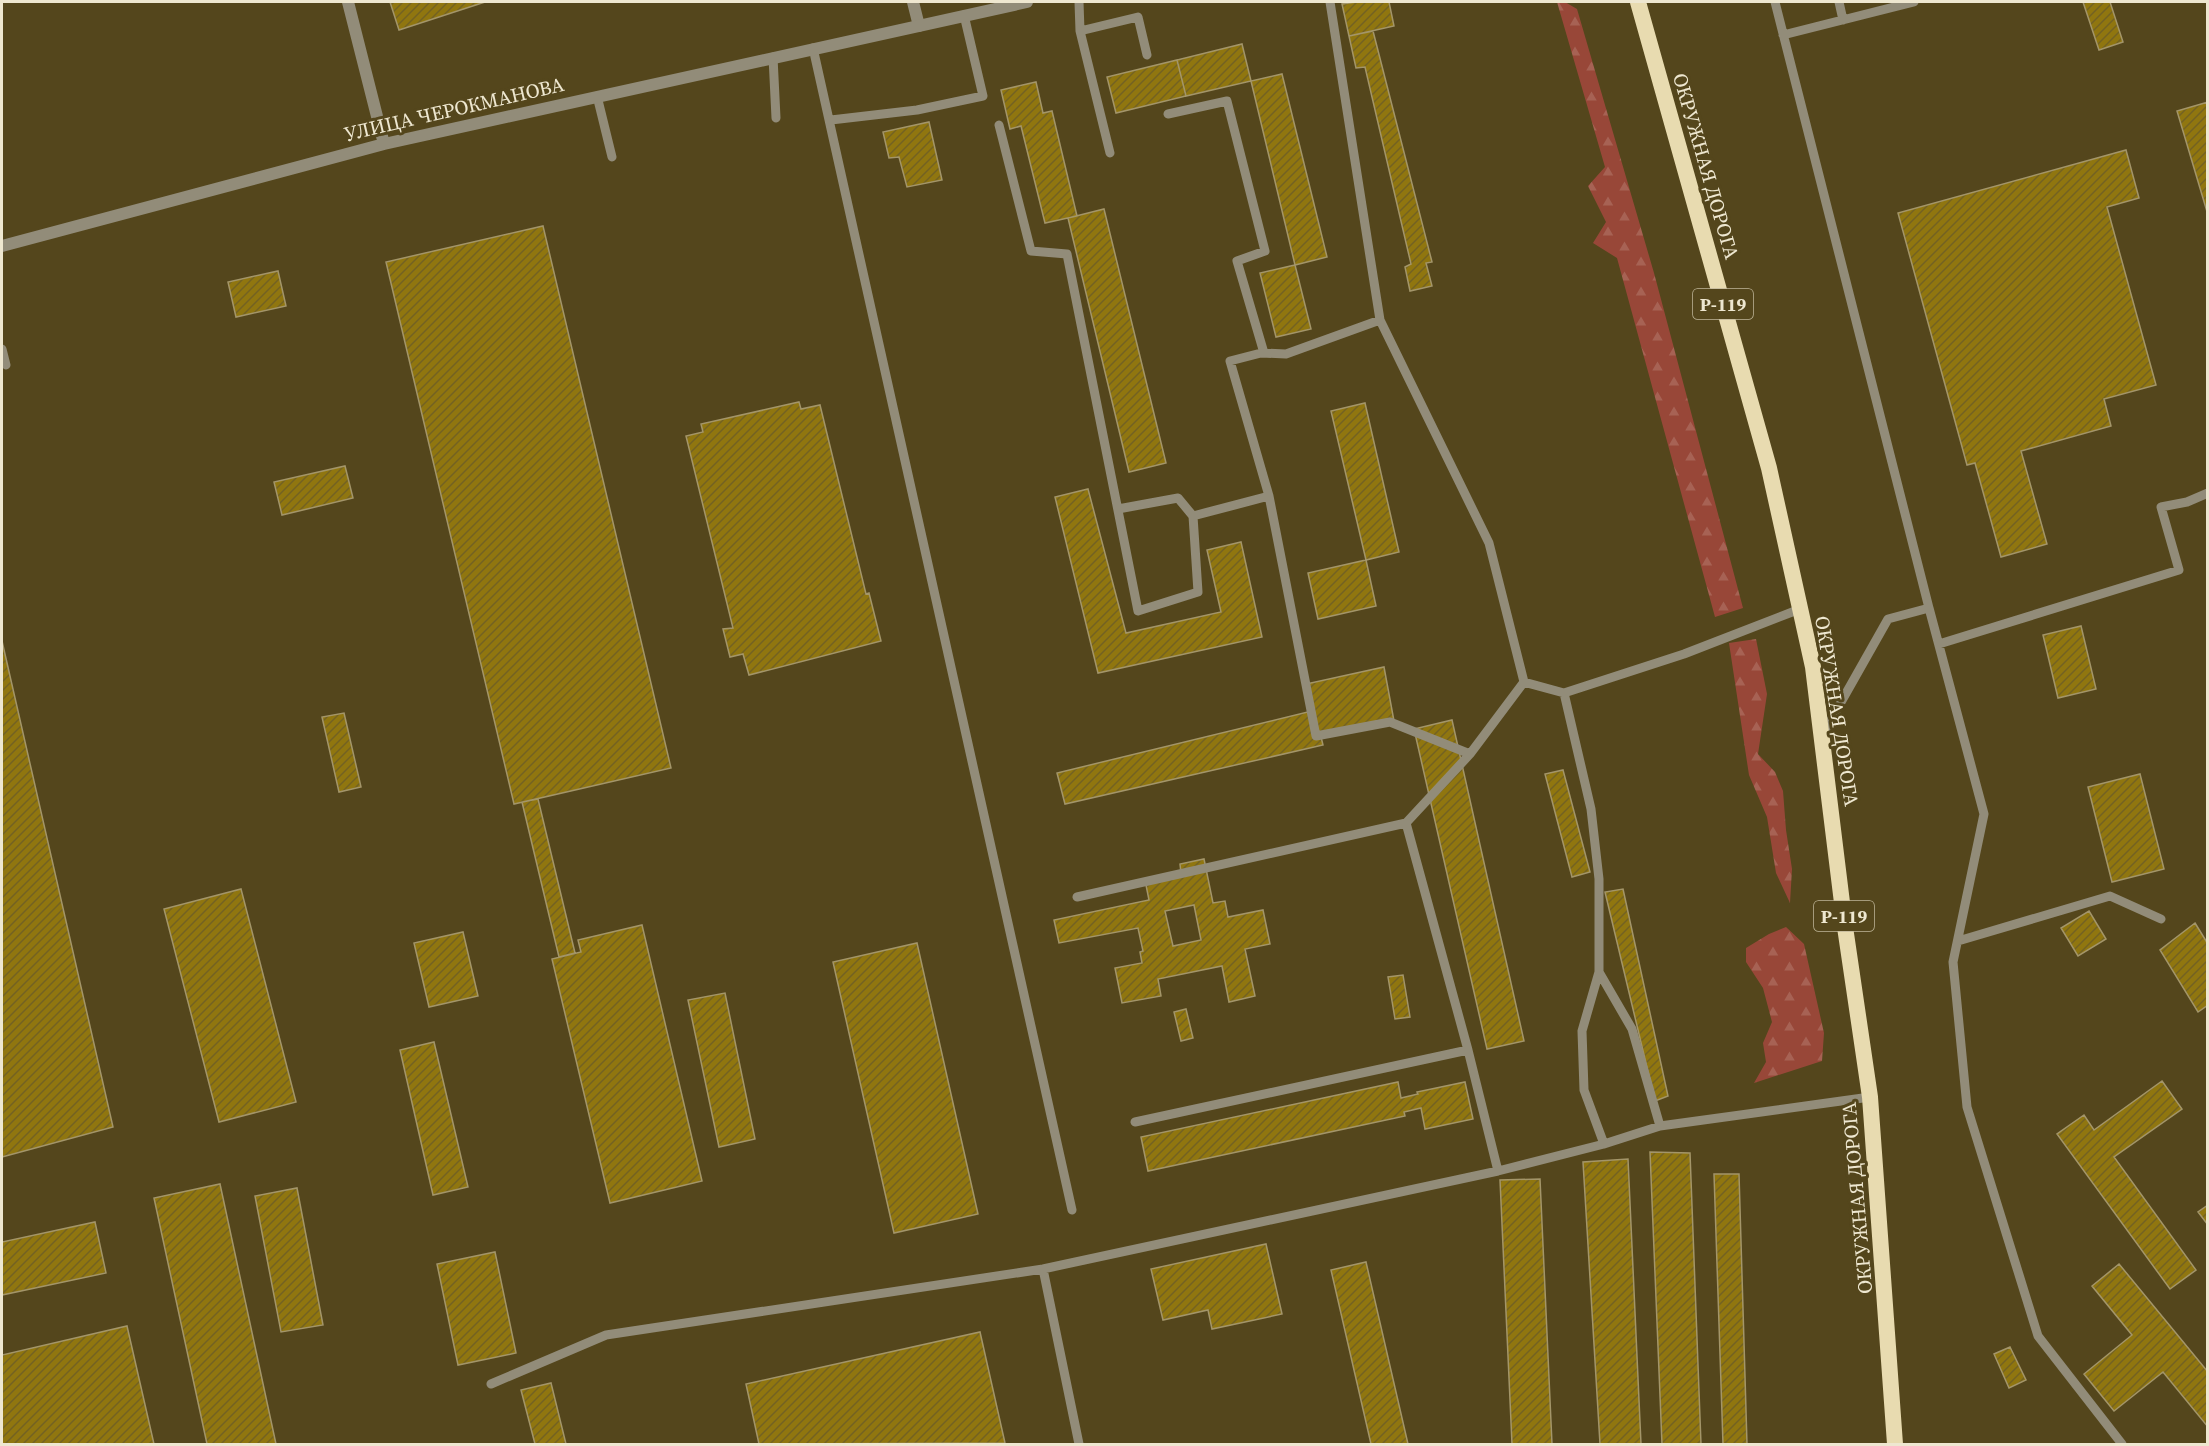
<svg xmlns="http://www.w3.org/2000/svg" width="2209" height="1446" font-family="'Source Serif 4',serif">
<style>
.forest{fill:url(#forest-firs)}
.building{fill:url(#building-hatch);stroke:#a39569;stroke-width:1.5;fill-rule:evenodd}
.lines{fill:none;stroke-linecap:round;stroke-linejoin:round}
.service{stroke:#928c79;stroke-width:9}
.minor{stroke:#928c79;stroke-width:12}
.tertiary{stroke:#928c79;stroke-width:12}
.trunk{stroke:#e8dbb0;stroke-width:16}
.labels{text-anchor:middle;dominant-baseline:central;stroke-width:6;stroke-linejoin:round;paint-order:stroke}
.shield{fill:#54461c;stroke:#c0b79a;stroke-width:1.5}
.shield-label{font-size:18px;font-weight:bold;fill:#eee7d0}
.street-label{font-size:20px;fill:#eee7d0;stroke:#54461c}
</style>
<defs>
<pattern id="forest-firs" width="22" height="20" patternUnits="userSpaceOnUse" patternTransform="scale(1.5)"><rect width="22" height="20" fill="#984738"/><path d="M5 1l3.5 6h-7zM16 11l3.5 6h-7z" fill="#a76254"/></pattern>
<pattern id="building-hatch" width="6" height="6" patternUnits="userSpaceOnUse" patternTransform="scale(1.5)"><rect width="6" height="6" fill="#90760f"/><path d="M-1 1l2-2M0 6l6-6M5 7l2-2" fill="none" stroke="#736222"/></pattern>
</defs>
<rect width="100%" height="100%" fill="#54461c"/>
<!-- forest -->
<path class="forest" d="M1557,2H1565L1577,9L1654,273L1743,608L1715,617L1617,258L1593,243L1606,222L1588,186L1605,167Z
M1756,639L1767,694L1758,754L1775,772L1783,791L1786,830L1792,869L1790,903L1776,873L1767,817L1749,775L1729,643Z
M1786,927L1804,944L1824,1033L1822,1061L1754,1083L1766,1062L1763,1043L1772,1022L1763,988L1746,962V948L1769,934Z"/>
<!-- building -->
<path class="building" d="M390,2H485L399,30Z
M1356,2H1389L1394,26L1349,36L1342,4Z
M2083,2H2110L2123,42L2099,50Z
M1373,31L1432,262L1426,263L1432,286L1410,291L1405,267L1411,264L1365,67L1356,68L1349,36Z
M1242,44L1251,81L1186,96L1177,60Z
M1177,60L1186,96L1116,113L1107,77Z
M1282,74L1327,257L1295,265L1251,81Z
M1036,82L1043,113L1052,111L1077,216L1045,223L1021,126L1010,129L1001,90Z
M2208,102V215L2177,111Z
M929,122L942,180L907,187L899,157L889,158L883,132Z
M2126,150L2139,198L2107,207L2156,385L2104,399L2111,426L2021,451L2047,544L2001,557L1975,463L1967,465L1898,213Z
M1104,209L1166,463L1129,472L1068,218Z
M543,226L671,768L514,804L386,262Z
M1295,265L1311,329L1276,337L1260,273Z
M278,271L286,306L236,317L228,282Z
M799,402L801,409L820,405L866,594L869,593L881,641L749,675L743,654L730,657L723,629L733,628L686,436L703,432L701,424Z
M1365,403L1399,552L1366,560L1331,411Z
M345,466L353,498L282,515L274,482Z
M1088,489L1126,633L1221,612L1207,550L1241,542L1262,637L1098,673L1055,497Z
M1366,560L1376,606L1318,619L1308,573Z
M2081,626L2096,689L2058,698L2043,635Z
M2,641L113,1127L2,1157Z
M1384,667L1394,721L1321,737L1323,745L1065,804L1057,773L1312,711L1306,684Z
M344,713L361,787L339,792L322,717Z
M1452,720L1524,1041L1487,1049L1414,729Z
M1563,770L1590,872L1572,877L1545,774Z
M2140,774L2164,869L2112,882L2088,787Z
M538,799L575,953L559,957L522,802Z
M1204,859L1213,903L1225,901L1228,917L1263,910L1270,944L1245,949L1255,996L1229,1002L1222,966L1158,979L1161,996L1122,1003L1115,968L1142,963L1140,952L1143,951L1138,928L1059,943L1054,920L1149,900L1145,880L1181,873L1180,864ZM1194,905L1201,940L1173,946L1165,911Z
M241,889L296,1102L219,1122L164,909Z
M1623,889L1668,1096L1655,1101L1605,892Z
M2089,911L2106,939L2078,956L2061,928Z
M2195,923L2208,944V1005L2198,1012L2160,950Z
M642,925L702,1181L610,1203L552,959L581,952L578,940Z
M463,932L478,996L429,1007L414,943Z
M917,943L978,1214L894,1233L833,962Z
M1403,975L1410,1017L1395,1019L1388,977Z
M725,993L755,1139L719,1147L688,1000Z
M1186,1009L1193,1038L1181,1041L1174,1012Z
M434,1042L468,1187L433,1195L400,1050Z
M2162,1081L2182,1109L2114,1157L2196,1270L2170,1289L2057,1134L2084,1115L2094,1130Z
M1398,1082L1401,1098L1418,1094L1417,1092L1465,1082L1473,1119L1425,1129L1421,1108L1404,1112L1405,1116L1148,1171L1141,1137Z
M1650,1152L1690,1153L1701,1444H1662Z
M1628,1159L1641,1444H1600L1583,1162Z
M1714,1174H1739L1747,1444H1723Z
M1540,1179L1552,1444H1512L1500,1180Z
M220,1184L276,1444H207L154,1198Z
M297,1188L323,1325L281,1332L255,1196Z
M2208,1205V1225L2198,1212Z
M95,1222L106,1273L2,1295V1242Z
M1266,1244L1282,1314L1212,1329L1208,1310L1163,1320L1151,1269Z
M495,1252L516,1353L458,1365L437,1264Z
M1366,1262L1408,1444H1371L1331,1270Z
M2119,1264L2208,1372V1427L2163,1372L2114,1411L2084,1374L2132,1335L2092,1286Z
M127,1326L154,1444H2V1355Z
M980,1332L1005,1443L759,1444L746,1384Z
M2010,1347L2026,1380L2009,1388L1994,1354Z
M551,1383L566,1444H535L521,1390Z"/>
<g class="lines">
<!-- service -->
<path class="service" d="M1079,2L1080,31
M1775,2L1929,608
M1839,2L1843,20
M1783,35L1914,2
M813,48L1072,1210
M773,57L776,118
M597,96L612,157
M1168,114L1227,101L1265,251L1237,261L1264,353
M831,120L917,110L983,96L964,15
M999,125L1031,251L1067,254L1138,611L1198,592L1193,516L1269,496L1230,361L1261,353L1286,354L1380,320L1330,2
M1110,153L1080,31L1138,17L1147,55
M1380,320L1489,543L1524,682
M2,349L6,365
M1269,496L1316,736L1390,722L1470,754L1524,682L1564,693L1684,654L1800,609
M1118,509L1178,498L1193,516
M1939,644L2179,570L2161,507L2187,502L2208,493
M1564,693L1591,809L1599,879V972L1582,1031L1584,1090L1604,1144
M1823,734L1888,619L1929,608L1984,814L1953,962L1967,1107L2038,1336L2122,1444
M1406,823L1468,1050L1498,1171
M1077,897L1406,823L1470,754
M1958,941L2110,896L2161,919
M1599,972L1632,1029L1660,1126
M1135,1122L1468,1050
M1043,1269L1079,1444
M491,1384L606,1335L1043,1269L1498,1171L1604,1144L1660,1126L1870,1097"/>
<!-- minor -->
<path class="minor" d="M913,2L919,26"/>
<!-- tertiary -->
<path class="tertiary" d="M348,2L384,144
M2,246L384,144L1027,2"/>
<!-- trunk -->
<path class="trunk" d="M1638,2L1769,468L1813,667L1845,927L1870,1097L1895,1444"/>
</g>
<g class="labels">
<!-- shield labels -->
<g class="shield">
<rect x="1693" y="289" width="60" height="30" rx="4.5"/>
<rect x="1814" y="901" width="60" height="30" rx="4.5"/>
</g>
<g class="shield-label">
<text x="1723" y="304">Р-119</text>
<text x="1844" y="916">Р-119</text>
</g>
<!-- street labels -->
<g class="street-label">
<text transform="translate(454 109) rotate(-13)">УЛИЦА ЧЕРОКМАНОВА</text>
<text transform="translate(1706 166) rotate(74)">ОКРУЖНАЯ ДОРОГА</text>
<text transform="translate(1837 711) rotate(81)">ОКРУЖНАЯ ДОРОГА</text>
<text transform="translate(1857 1198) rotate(-95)">ОКРУЖНАЯ ДОРОГА</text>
</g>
</g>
<!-- border -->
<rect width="2209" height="1446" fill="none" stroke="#eee7d0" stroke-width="6"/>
</svg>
